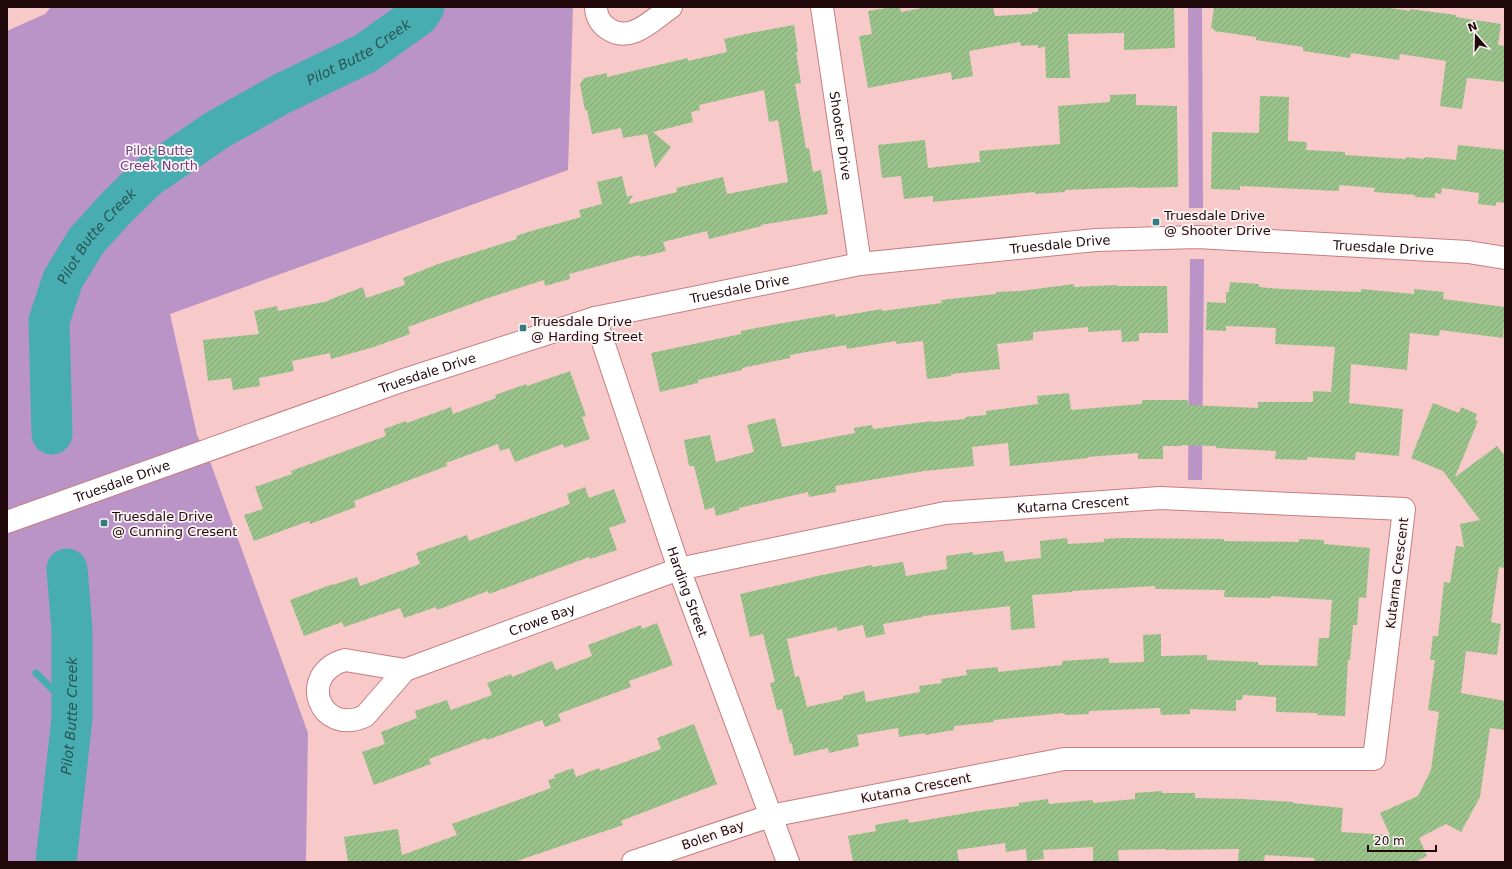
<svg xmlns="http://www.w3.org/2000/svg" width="1512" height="869" font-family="'DejaVu Sans',sans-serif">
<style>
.park{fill:#ba93c7}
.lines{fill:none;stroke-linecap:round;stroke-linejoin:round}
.stream{stroke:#48adb0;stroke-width:7}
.river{stroke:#48adb0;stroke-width:41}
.building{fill:url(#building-hatch);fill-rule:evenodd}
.street-casing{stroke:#c67e81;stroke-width:24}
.secondary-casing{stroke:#c67e81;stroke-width:24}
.street{stroke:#fff;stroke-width:22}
.secondary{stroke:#fff;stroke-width:22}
.poi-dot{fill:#337d7e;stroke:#fdf5f5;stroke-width:1.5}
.labels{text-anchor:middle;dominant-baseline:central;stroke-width:3.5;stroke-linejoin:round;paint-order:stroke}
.street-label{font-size:13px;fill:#21080a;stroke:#fdf5f5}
.park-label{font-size:13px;fill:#703c81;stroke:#fdf5f5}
.poi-label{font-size:13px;fill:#21080a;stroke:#fdf5f5;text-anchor:start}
.water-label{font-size:14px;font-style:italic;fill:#295556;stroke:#fdf5f5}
</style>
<defs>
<pattern id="building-hatch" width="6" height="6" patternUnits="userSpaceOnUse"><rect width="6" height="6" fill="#99c38a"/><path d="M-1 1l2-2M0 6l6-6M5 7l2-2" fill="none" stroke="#84a676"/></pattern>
</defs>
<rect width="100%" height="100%" fill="#f8c9c9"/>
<!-- park -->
<path class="park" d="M51,7H573L568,170L170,314L197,435L211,464L308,733L306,862H7V31L45,14Z
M1188,7H1202L1203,208H1189Z
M1190,259H1204L1202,480H1188Z"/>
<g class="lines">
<!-- stream -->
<path class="stream" d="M36,673L56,693L72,718
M71,731L78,724L89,719"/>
<!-- river -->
<g class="river">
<path id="s1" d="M52,434L49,321L63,279L87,240L118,206L148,177L217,130L281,94L366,53L419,15L424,7"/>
<path id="s2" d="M56,862L72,718V630L67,569"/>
</g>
</g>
<!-- building -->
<path class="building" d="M893,7H900L901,12L927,7H993L995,16L1032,14V12H1038V7H1174L1175,48L1124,50V33L1068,34L1070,78H1046L1045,47L1038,48V45L1021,46L1020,42L969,51L973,76L952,80L951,72L868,88L859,36L872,34L868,11Z
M1214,7H1384L1410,11V9L1456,15V17L1501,24L1498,45L1505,46V82L1469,78V79L1467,78L1462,109L1440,106L1446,61L1400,54L1399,60L1351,53L1350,58L1303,51V47L1256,40V37L1214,31V29L1211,28Z
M794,25L798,52H796L801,83L795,84L806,148H809L813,172L821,170L828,214L761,225L762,226L709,239L707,231L663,242L666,251L641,257L640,255L569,274L570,279L545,286L544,280L485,299L408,327L410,334L374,347L331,359L330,353L292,361L294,371L259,378L260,386L233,390L231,378L208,381L203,340L259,334L254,311L277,306L278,311L329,301V300L363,287L366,298L405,285L403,278L438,264L517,239L516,236L528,232L581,217L579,210L602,204L597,182L622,176L627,197L633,195L629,202V204L677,192L676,188L723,177L727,194L788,182L778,120L769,122L764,90L699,105L700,110L691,112L693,122L653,132L671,147L655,168L647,134L623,138L621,128L592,134L587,110H585L580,84L584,78L607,73V77L688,58V61L727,52L724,39L755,32Z
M1136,94V105L1177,106L1178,187L1137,188V187L1065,190V192L1035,194V192L933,202V196L904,199L901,176L882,178L878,145L925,140L928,168L980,162L979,151L1060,144L1058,106L1110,102V95Z
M1260,96L1289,97L1288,141L1307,142L1306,150L1345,152V155L1406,159V157L1424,159L1425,157L1456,160L1458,145L1505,150V203L1496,202V206L1478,204L1479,193L1442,188L1441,194L1435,193V198L1415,197V195L1374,192L1375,188L1339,185V191L1240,186V190L1211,189L1212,132L1259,133Z
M1230,282L1259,284V287L1282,289L1361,292V289L1414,294V289L1444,292L1443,299L1505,307L1503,338L1440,330L1439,336L1410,333L1407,370L1351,364L1349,403L1403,409L1399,456L1356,452L1355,460L1307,457V460L1275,459L1276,451L1216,448V446L1181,445V446H1163V459H1138V453L1088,457V458L1010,466L1008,443L972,447L974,466L924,471L835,486L836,492L809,497L808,492L739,508V510L716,516L714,507L705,510L694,466H689L684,440L710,435L716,462L754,452L747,425L775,418L782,447L855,433L854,428L872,425L873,429L932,421V422L965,419V417L986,415V411L1038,404L1037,396L1069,393L1071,410L1142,404V400H1188V405L1258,408V402H1313V391L1331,392L1335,347L1275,344L1276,328L1226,326V331L1206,330L1207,302L1226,303V292H1229Z
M1074,284V287L1117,285V286H1167L1168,333H1139V341L1122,342L1121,330L1088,332V327L1033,332V340L997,344L1000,369L951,374V376L927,379L923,341L896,344V341L847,349L846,345L790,355V358L742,368V370L698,380V383L660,392L651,353L741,334V331L783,323L835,314V317L882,309V311L942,303L941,300L996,294V292L1020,291Z
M570,371L586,416L582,417L590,439L564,448L563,444L515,462L509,448L500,451L498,444L446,463L447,466L354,501L356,507L310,524L309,521L254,541L244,515L263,509L255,487L292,474L291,471L386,436L384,429L406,421L407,423L451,407L453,414L496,398L495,395L526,384L527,386Z
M1433,403L1459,413L1461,407L1477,414L1475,420L1478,421L1455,477L1497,446L1505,456V568L1499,567L1491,622L1501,624L1497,655L1466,651L1461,693L1505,701V730L1490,728L1480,797L1461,832L1446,824L1419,838L1427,856L1415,862H1314V858L1265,855L1264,862H1238L1239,849L1166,850V849L1118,850L1119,862H1093V847L1043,850L1044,859L1027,861L1026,849L1006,852L1005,843L957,850L959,862H853L848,836L876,831L875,825L908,819L909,823L978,811L1019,806V803L1048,799L1049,804L1093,800V803L1135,799V793L1162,791V793H1195V798L1242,799L1294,802L1293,803L1343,808L1341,832L1390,835L1380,813L1418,796L1431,770L1439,712L1428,710L1435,660H1430L1433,636H1438L1444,582L1450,583L1456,546L1464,547L1460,524L1480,520L1443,471L1411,458Z
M585,487L589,498L614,489L626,522L609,528L617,550L590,559L589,557L489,594L488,591L437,610L436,607L404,618L400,608L344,627L342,622L304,636L290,600L333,584V585L357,577L360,586L420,564L416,553L467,535L469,541L570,504L567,494Z
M1067,538L1068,544L1104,542V539L1121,538L1224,539V541L1299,542V539L1324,540V544L1370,548L1366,598L1359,597L1357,625H1353L1350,660H1348L1345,716L1317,715V713L1276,712V697L1243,695L1242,700H1236V711L1190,709V714L1161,715L1160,708L1089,711V714L1065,715L1064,713L994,720V722L954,726V730L925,735V733L899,737L898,728L857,735L859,746L829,753L828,748L794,756L792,743L790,744L782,709L777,710L770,683L775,682L763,634L750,637L740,594L822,575L872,565V567L903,562L906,576L947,569L946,556L973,552V555L1003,551L1005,562L1041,558L1040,541ZM1155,586V589L1225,590L1224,597L1271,598V596L1332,600L1329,638H1319L1317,666L1258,665V662L1207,660V655L1161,656V634L1143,635L1144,662L1109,663V658L1062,661V665L998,672V667L966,670L967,675L941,679L942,683L919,686L920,692L866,702L864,691L843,696V699L807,707L799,676L795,677L787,639L837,627V631L863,625L866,638L885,634L883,624L923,617V616L1010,606L1011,630L1035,628L1032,595L1072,592V591Z
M657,623L673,665L629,681L631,687L558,714L561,721L545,727L542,720L487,740L486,738L429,759L431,764L374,785L362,752L385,744L381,732L417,718L415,711L447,700L451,710L492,695L487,683L511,674L512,677L552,661L556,670L592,656L588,645L641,625L642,629Z
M694,724L717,784L621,821L623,825L514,862H348L344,837L398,829L402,855L457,835L452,824L551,788L548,780L555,778L554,775L573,768L576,777L599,768L600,771L661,749L657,738Z"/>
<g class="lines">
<defs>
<g id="street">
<path d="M596,7C596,15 600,23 607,28C630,45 652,20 671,7"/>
<path id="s3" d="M822,7L860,264"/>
<path d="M345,660L405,670L365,716C320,737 296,674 345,660Z"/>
<path id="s4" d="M405,670L679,569L945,513L1160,498L1404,509L1374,759H1064L770,816L633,862"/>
</g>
<g id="secondary">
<path id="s5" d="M595,318L679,569L788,862"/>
<path id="s6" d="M7,522L401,381L595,318L860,264L1096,240L1197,237L1468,252L1505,258"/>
</g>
</defs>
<!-- street casing -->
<use href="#street" class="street-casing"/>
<!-- secondary casing -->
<use href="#secondary" class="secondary-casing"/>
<!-- street -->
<use href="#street" class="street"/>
<!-- secondary -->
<use href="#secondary" class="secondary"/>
</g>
<!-- markers -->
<g class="poi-dot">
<rect x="1152" y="218" width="8" height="8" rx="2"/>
<rect x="519" y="324" width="8" height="8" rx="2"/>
<rect x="100" y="519" width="8" height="8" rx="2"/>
</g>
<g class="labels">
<!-- street labels -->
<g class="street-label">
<text stroke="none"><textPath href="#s3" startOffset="130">Shooter Drive</textPath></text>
<text stroke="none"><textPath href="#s6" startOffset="1094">Truesdale Drive</textPath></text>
<text stroke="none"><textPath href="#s6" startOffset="1418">Truesdale Drive</textPath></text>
<text stroke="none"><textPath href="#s6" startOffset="770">Truesdale Drive</textPath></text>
<text stroke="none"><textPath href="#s6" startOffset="446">Truesdale Drive</textPath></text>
<text stroke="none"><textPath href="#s6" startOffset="122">Truesdale Drive</textPath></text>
<text stroke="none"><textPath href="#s4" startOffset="692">Kutarna Crescent</textPath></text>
<text transform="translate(1397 573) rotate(-83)">Kutarna Crescent</text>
<text stroke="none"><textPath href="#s5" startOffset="289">Harding Street</textPath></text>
<text stroke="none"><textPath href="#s4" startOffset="146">Crowe Bay</textPath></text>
<text transform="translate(916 788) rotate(-11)">Kutarna Crescent</text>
<text transform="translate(713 835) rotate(-19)">Bolen Bay</text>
</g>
<!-- park labels -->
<g class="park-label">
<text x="159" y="150">Pilot Butte<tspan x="159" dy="15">Creek North</tspan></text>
</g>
<!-- poi labels -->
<g class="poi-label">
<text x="1164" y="215">Truesdale Drive<tspan x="1164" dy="15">@ Shooter Drive</tspan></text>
<text x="531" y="321">Truesdale Drive<tspan x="531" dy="15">@ Harding Street</tspan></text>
<text x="112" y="516">Truesdale Drive<tspan x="112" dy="15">@ Cunning Cresent</tspan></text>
</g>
<!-- water labels -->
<g class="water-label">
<text stroke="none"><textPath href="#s1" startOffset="536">Pilot Butte Creek</textPath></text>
<text stroke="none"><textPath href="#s1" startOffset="212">Pilot Butte Creek</textPath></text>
<text stroke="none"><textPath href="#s2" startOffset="147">Pilot Butte Creek</textPath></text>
</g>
</g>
<!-- border -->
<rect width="1512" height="869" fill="none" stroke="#21080a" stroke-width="16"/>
<!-- north arrow -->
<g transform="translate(1476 36) rotate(340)" stroke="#fdf5f5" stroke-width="3" paint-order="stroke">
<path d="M0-3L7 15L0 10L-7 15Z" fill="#21080a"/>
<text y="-6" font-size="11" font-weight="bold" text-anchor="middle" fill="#21080a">N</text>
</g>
<!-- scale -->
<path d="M1368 845v6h68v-6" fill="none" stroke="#21080a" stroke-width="2"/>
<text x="1374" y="845" font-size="12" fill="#21080a" stroke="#fdf5f5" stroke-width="3" paint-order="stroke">20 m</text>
</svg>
